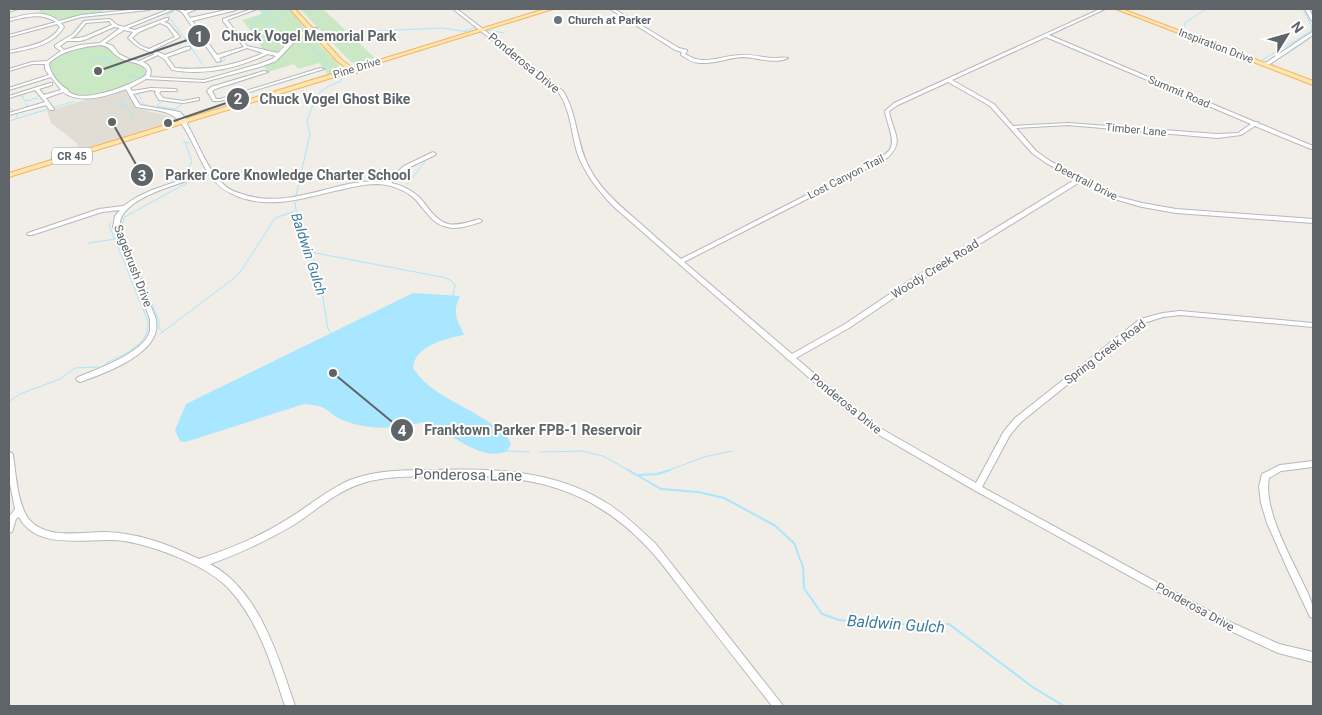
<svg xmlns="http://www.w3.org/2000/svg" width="1322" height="715" font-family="Roboto,sans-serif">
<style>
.education{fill:#e1ddd5}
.green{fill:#cae8c4}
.water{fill:#a9e6ff}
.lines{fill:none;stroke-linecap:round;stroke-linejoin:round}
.stream-far1{stroke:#a9e6ff;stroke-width:1}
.stream{stroke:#a9e6ff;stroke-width:2}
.minor-casing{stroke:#b5b8bc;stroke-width:2}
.major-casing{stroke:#f2b35f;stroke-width:2}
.minor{fill:#fff;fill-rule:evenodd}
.major{fill:#ffe6ae;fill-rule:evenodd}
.worship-dot{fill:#6b7280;stroke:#fff;stroke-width:2}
.labels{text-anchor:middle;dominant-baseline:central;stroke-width:4;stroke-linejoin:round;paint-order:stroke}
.far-worship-label{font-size:11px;font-weight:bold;fill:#5b616d;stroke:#fff;text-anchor:start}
.far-street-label{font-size:11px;fill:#5f6468;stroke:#fff}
.shield{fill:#fff;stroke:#8f9295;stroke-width:1}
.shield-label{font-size:11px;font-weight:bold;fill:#5f6468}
.street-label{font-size:12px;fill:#5f6468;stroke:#fff}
.water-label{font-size:14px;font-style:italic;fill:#3e7da1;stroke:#fff}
.near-street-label{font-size:15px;fill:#5f6468;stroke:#fff}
.near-water-label{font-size:16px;font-style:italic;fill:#3e7da1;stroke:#fff}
.leader{fill:none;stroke:#5f6468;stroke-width:2}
.callout-dot{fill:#5f6468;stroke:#fff;stroke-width:2}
.mark-label{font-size:15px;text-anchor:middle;font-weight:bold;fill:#fff}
.callout-label{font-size:14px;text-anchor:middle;font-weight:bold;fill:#5f6468;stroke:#fff;stroke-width:4;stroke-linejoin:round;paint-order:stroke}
</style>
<rect width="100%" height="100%" fill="#f1ede7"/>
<!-- education -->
<path class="education" d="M124,89L136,108L173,117L174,122L73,154L78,150L77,143L51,123L47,111Z"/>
<!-- green -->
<path class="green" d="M42,9H105L102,12L61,20L52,15L37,14Z
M262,9H290L305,29L292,36L277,52H271L260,49L262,47L259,45L262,44L242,20L262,14L259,10Z
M300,9H323L377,60L361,64L351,62Z
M302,35L311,36L342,68L335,73L263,94L328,74L319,63L298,69L294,64L268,72L264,66L281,56Z
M102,45C111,47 111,53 118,57C126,62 136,62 144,67V70L147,72C141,85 85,101 72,95C64,91 55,76 49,68V63C60,50 85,45 102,45Z"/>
<!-- water -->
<path class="water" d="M413,293L460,296C451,314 458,320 464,335C447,338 414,346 413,368C431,396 466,405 493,425C501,431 507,434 511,444L507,451C482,463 448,432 428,421C396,429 367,432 336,417C333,415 330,412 327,410C320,405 313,405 304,404L192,440L184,442L180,441L175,430L186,404Z"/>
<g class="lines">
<!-- stream-far1 -->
<path class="stream-far1" d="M1303,9L1312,27L1311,31
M1310,9L1313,15
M173,12L167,14L187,42
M309,13L311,9
M286,14L269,22L264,29L273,39L289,42
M1135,14L1191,35
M250,29L255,19L272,10
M487,30L504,33
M464,31L477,27
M1183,31L1185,23L1206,9
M475,33L481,32
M332,37L356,32L442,28L469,32
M293,42L314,40
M306,42L335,72
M188,43L203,65
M1292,43L1309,32
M1284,47L1291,43
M1285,55L1309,39
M1262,60L1282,48
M91,61L106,57L120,74
M222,62L225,60L223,57
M1279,68L1271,64L1283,56
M127,76L139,78
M138,94L141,99
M21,96L25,101L31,100
M24,97L22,95L25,94
M32,99L37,98
M120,99L134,118
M142,102L146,105
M26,103L27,107H31
M160,103L157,106L166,108
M118,107L124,105
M10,108L14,111
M167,108L175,109L182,104
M16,118L17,113
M9,121L75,101
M183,142L189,143
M184,178L192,161L185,142
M407,184L425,162
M184,185L187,183
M296,196L310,134L307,121L315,99L319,93L329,86L341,81L342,78
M295,202L298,226L312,256L320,280L328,329L332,334
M121,219L183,185
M111,223L109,225L120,252
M121,227L124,219
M121,229L124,236
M125,238L130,251
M89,243L115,239
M310,252L442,277L451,280L455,285L453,296
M131,253L135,262
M121,254L126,266
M136,264L138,269
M127,269L140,302
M139,271L143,281
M144,283L150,299
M151,302L159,321V328L163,332
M160,334L234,278L241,271L275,218L293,212
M106,363C122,356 150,344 148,323C147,317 143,310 141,304
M10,401L20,394L60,379L75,368L98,367
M507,451L529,452
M540,452L582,451L603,456L630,471
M667,471L704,457L732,451"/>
<!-- stream -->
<path class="stream" d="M628,470L661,489L698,492L724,498L774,525L794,543L803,567L804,588L822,614L839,620L881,624H949L1034,688L1064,706
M639,475L657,474L670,470"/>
<defs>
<path id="minor" d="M12,9H17L9,12V10Z
M140,9H151L149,10L81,17L61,23L64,27C53,46 29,49 9,53V51C27,46 50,44 60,27L57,24L9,37V35L56,22C41,12 25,17 9,21V19C26,14 44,9 59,21L81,15Z
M170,9H175L128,28L135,30L166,18H168V20L164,22L169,24L180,37L153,50L165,55L186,47H190V49L167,57L175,68C207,71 235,66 263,53L247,48L219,58L221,61L217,62L182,12L176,9H181L185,11L192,9H197L187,13L190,18L231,9H237L236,10L192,21L217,55L244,47L223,21V19L252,9H257L227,20L247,46L278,53C287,44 303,25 317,28L301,35L276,61L263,66L204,82L146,79L130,88L132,91L151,88L175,89L177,90V91H161L159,93L163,98L183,101L199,98V100L183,103L159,100L155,93L156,91L151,90L133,94L140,105L180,112L188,121L187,124C198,143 207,169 222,183C228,189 234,192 242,194C276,206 310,193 344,185C358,182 372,180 386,182L404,166L433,152L436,154L435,155L408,168L391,183C402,185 411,190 419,197C428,206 434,220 448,224C458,226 469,222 479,219L482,221L481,222C470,225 459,230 447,227C432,224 426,211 416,200C406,190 392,185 378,184C367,184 355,186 344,189C308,196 276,210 239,197C226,192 217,186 209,174C186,182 134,194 122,216C120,219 120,223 119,227L156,319C156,323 157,327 156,331C150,357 103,374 80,382L78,381L76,379L78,377C97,369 144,353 150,331C150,327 150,323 150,319L113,227L115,216L120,210L102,212L32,235H28L27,234L28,233L99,209L123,206L137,197L152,190L207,171C198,157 187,126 175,117C166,110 147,109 136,107L126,89C108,96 80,105 63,92L46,98L54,109V110H50L46,105L9,115V113L45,102L35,90L9,98V96L50,83H52V85L39,89L44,95L61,90L51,77L9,90V88L49,75L45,69V64H32L9,71V69L32,62L47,61L61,51L55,47V45L73,34L84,21L110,19L117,25L124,27ZM109,21L112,25L84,37L70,39L75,36L86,23ZM160,23L167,26L175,37L149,49L141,46L132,38L139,32ZM114,27L120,28L100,43L80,45L64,50L60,46L67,41H80L87,39ZM124,30L133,32L128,38C136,47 144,50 155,54L139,61L129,59L119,54L113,46L105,43ZM101,45C111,47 110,51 117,56C127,64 139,60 147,70L146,75C133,85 76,107 67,89C59,85 49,72 49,63C63,50 82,47 101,45ZM268,54L276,56L272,59L259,64L204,80L150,77L151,70L148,65L143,62L158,55L165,60L172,70C205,76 238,68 268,54Z
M453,9H457L563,91C577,113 576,140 587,163C598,188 620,206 640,223C653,235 667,247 681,259L883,156C886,153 890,151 891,147C895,138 886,121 885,111L894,103L1100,9H1105L1049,35L1255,122H1258V123L1313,146V149H1311L1255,126L1241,135L1217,138L1068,125L1016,128L1036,151L1050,161L1115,196L1142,203L1176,209L1313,219V223L1176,213L1142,207L1111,198L1080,182L913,285L849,328L796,358L852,406L880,428L976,483L1004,431L1015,418L1140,319L1163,313L1180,311L1313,323V327L1180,315L1163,317L1144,323L1021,422L1010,435L982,487L1228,621L1279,644L1313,652V662L1278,653L1222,627L974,490L874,432L846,410L613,206C598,190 584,173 577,152C571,132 571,111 559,93ZM1046,37L1251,124L1238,133L1217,134L1068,123L1013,126L994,104L952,80ZM948,82L990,106L1032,153L1046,163L1076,179L909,281L845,324L792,354L684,262L887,158C906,141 892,132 889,111L898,105Z
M610,9H614L679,48L687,50V51L685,54C705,67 721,55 742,55C753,54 763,58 773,58C778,58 784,57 788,58C774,65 757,57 742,57C728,58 714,64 699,63C692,62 687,59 681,55V54L682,52L675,50Z
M1305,9H1309L1313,17V21L1311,20Z
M1312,32H1313V35L1270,64L1263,65L1261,64L1267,62Z
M320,68L324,69L220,101H213L207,91L211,87L264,71L268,72L215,89L212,91L216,99H220Z
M9,452L12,453L13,455C16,474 17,502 28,518C45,540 80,532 104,532C113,532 122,533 131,535C155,539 177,549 199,559C230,549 259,537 286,520C308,507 327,490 350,480C376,470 405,470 433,470C493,468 553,470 605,502C624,513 639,529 655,543L781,703L783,706H772C745,671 718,637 691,602C677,584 664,565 648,548C593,489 532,474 453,476C423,477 389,474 360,484C334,493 314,512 292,526C266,541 238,554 210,564C259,590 278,656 295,706H285C272,666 259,622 230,590C209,566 155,546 124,541C91,536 38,553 19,517L16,519L12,532L9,533V517L15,509L9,479Z
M1313,461V467L1281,471L1269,478C1263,507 1288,552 1301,579C1308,594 1314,602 1313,618L1310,617L1287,568L1267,523L1261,503L1259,487L1262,474L1280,465Z"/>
<path id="major" d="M290,9H295L342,60L353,68L545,9H553L356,70L358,72L357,73L351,72L9,177V173L348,69L338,62L317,39H313L307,36L296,38V36L308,32L312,34Z
M1116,9H1122L1313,81V85Z"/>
</defs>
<!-- minor casing -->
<use href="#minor" class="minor-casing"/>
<!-- major casing -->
<use href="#major" class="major-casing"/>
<!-- minor -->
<use href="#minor" class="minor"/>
<!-- major -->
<use href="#major" class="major"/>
</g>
<!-- markers -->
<circle class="worship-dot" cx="558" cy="20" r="5"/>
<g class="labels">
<!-- far-worship labels -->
<g class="far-worship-label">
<text x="568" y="20">Church at Parker</text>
</g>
<!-- far-street labels -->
<g class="far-street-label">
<text transform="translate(1216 46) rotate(21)">Inspiration Drive</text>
<text transform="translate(357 68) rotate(-17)">Pine Drive</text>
<text transform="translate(1179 92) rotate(23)">Summit Road</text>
<text transform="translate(1136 130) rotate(5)">Timber Lane</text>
<text transform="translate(846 177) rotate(-27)">Lost Canyon Trail</text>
<text transform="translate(1086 182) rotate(27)">Deertrail Drive</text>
</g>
<!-- shield labels -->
<rect class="shield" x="52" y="147.5" width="40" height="17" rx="4"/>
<g class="shield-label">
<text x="72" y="156">CR 45</text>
</g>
<!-- street labels -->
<g class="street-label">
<text transform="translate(524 63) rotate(39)">Ponderosa Drive</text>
<text transform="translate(133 266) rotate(69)">Sagebrush Drive</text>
<text transform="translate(935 269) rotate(-32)">Woody Creek Road</text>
<text transform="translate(1105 352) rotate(-37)">Spring Creek Road</text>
<text transform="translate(846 404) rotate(39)">Ponderosa Drive</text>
<text transform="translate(1195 607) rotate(29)">Ponderosa Drive</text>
</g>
<!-- water labels -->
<g class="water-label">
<text transform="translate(309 254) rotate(72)">Baldwin Gulch</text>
</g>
<!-- near-street labels -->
<g class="near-street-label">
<text transform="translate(468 475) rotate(1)">Ponderosa Lane</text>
</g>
<!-- near-water labels -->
<g class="near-water-label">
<text transform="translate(896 624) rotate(4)">Baldwin Gulch</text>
</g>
</g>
<!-- callouts -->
<path class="leader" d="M98 71L199 36M168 123L238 99M112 122L142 175M333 373L402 430"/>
<g class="callout-dot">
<circle cx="98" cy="71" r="5"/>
<circle cx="168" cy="123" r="5"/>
<circle cx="112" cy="122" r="5"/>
<circle cx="333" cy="373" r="5"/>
<circle cx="199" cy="36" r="12"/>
<circle cx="238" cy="99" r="12"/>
<circle cx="142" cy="175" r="12"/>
<circle cx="402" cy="430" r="12"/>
</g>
<g class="mark-label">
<text x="199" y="42">1</text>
<text x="238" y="104">2</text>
<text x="142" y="181">3</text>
<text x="402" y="436">4</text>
</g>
<g class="callout-label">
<text x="309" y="41">Chuck Vogel Memorial Park</text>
<text x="335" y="104">Chuck Vogel Ghost Bike</text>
<text x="288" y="180">Parker Core Knowledge Charter School</text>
<text x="533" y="435">Franktown Parker FPB-1 Reservoir</text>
</g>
<!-- border -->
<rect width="1322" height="715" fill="none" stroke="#5f6468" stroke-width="20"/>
<!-- north arrow -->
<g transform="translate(1287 35) rotate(53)" stroke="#ffffff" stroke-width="4" paint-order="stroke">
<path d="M0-4L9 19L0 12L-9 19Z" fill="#5f6468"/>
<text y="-8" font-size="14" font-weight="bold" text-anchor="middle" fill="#5f6468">N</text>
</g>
</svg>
